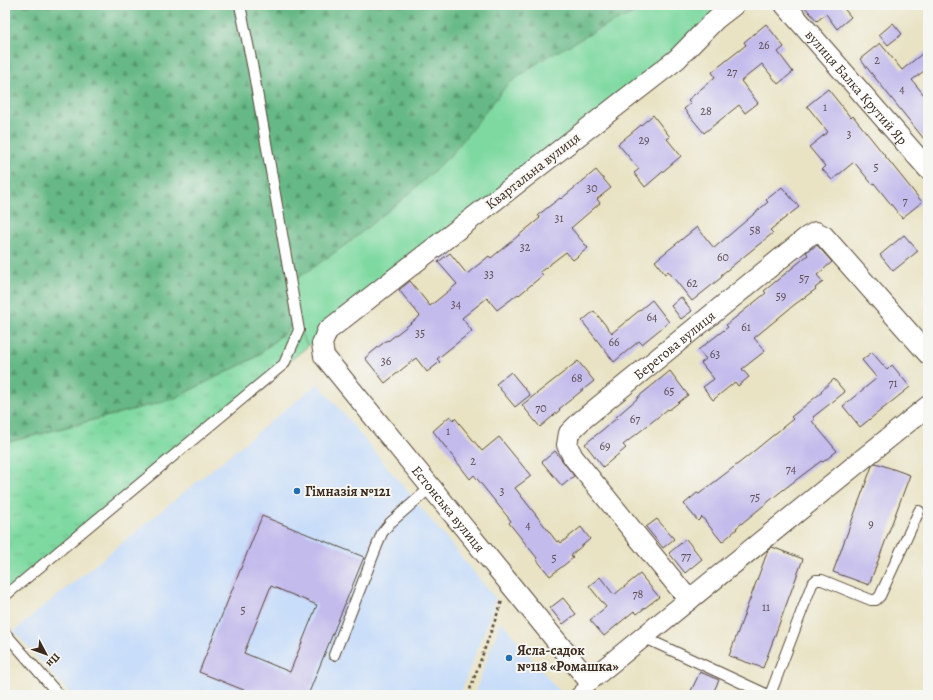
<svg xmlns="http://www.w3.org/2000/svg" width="933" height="700" font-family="Alegreya,serif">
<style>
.built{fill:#c8ddf9}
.grass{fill:url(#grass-tufts);stroke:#5c825f}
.forest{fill:url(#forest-firs);stroke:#507252}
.garden{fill:#7ed9a0;stroke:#5c825f}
.building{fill:#c3bbec;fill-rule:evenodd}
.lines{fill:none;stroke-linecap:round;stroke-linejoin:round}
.service-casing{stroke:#554637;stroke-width:12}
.minor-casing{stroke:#554637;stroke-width:22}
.path{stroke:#554637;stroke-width:2.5;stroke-dasharray:3 3;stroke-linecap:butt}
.service{stroke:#fff;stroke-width:10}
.minor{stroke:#fff;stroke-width:20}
.poi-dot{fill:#1f6fb2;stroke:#f6f6f2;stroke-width:1.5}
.labels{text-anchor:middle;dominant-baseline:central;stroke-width:4;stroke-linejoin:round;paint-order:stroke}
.number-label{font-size:12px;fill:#5d4e52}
.street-label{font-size:14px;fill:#3b2a1e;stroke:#f6f6f2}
.poi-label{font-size:14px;font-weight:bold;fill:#3b2a1e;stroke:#f6f6f2;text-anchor:start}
</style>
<defs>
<pattern id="grass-tufts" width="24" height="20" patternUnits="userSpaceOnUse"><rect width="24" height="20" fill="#7ed9a0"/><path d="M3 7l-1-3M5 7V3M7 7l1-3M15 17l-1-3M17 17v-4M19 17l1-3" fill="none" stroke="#6eba89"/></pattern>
<pattern id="forest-firs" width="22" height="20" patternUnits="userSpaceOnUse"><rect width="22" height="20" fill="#66b986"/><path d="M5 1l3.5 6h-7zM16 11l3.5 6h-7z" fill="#55976d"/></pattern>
</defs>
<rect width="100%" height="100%" fill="#f6f6f2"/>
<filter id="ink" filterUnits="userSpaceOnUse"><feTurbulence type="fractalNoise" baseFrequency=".025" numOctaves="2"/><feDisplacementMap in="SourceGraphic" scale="8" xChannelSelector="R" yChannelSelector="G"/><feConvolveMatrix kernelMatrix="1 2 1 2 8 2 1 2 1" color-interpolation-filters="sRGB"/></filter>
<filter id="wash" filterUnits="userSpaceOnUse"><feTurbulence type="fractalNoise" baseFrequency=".012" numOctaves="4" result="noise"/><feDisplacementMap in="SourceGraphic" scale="16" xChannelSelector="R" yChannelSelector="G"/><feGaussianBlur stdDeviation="0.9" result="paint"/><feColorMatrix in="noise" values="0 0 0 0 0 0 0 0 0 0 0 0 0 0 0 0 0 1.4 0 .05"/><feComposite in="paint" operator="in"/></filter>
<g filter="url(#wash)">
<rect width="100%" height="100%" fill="#e9e3c4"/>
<!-- built -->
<path class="built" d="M318,383L496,599L460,695H71L14,631Z
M501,621L562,695H474Z"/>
<!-- grass -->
<path class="grass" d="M298,321L299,330L308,346L5,596V443L173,399L256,357Z"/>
<!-- forest -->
<path class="forest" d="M5,5H651L605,26L542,60L507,85L452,154L409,194L347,244L291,283L298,321L256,357L173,399L5,443Z"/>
<!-- garden -->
<path class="garden" d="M651,5H734L677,59L308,346L299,330L291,283L347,244L409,194L452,154L507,85L542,60L605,26Z"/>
<g id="blocks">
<!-- building -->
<path class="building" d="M803,5H841L851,17L837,29L826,14L817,21Z
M893,23L902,34L888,45L879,35Z
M766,24L784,47L778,52L793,72L778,84L762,64L741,81L758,103L745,113L739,105L704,133L684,109L691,103L688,100L715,77L712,72L746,45L744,42Z
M880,43L902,70L928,49V68L912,80L928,100V144L860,59Z
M828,89L851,118L853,116L922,202L902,218L874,183L872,184L854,162L832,180L822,169L825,166L809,147L828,132L807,106Z
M653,115L670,137L667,139L681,156L645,187L634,173L639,169L618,144Z
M596,170L611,188L597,199L600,203L571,228L588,248L573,260L566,252L540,272L543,275L519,295L518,294L497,310L487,298L462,318L472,331L437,359L440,362L427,372L416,358L385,383L365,358L387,340L388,341L420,316L399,290L410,281L430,306L457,284L438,262L450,253L467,274L489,256L491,258L540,218L538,215L560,198L561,199Z
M782,187L799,207L770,230L773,233L721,275L722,277L692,301L668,271L665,274L655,261L697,227L714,248L768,202L766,200Z
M904,235L918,251L893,271L880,255Z
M817,245L832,262L817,275L823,282L815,288L816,289L794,305L754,338L765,351L742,369L749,377L738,386L735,382L713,400L703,387L714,379L701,363L706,359L698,350L728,327L726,325L766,293L764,291L808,255L806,252Z
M681,297L692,311L681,319L671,306Z
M652,300L669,322L642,344L639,341L614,362L582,321L594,311L612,333Z
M872,352L887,370L892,365L910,387L860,427L843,406L877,378L862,360Z
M578,361L594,381L559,409L560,410L540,427L522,405Z
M670,371L688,395L669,410L668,409L623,445L626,448L603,467L585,444L617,418L616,417L638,398V397Z
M511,372L530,395L515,407L496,384Z
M834,379L845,392L813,417L815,419L812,421L837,451L823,462L821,461L779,493L736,528L737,529L722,542L702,517L698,521L684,504L697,493L699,494L743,460L793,419L791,417L822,392L821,391Z
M450,416L453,420L455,418L482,451L499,437L531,476L515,488L557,542L559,540L561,543L581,527L590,539L571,555L573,558L550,576L536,559L537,558L509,523L511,521L474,475L470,479L433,431Z
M555,451L574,476L562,486L542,462Z
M876,463L910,475L869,585L833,572L872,466Z
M262,516L364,557L308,695H256L199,672ZM271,586L317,605L290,672L244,653Z
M657,519L674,539L663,548L646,527Z
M686,539L702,559L685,573L669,553Z
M772,547L803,559L763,668L729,656L768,550Z
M640,574L659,597L637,614L634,611L604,636L590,620L606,607L589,586L600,577L614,595Z
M563,598L576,614L563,624L550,608Z
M700,672L719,680L712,695H689Z"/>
</g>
</g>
<g filter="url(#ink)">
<use href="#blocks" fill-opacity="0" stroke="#554637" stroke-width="1"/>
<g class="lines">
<defs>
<path id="service" d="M5,596L284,364L299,330L253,69L240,5
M5,633L59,695
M643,637L768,695
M334,655L382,533L390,523L431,487
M575,695L589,681
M770,695L812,584L816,580H822L871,600H876L880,596L919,511"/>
<g id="minor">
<path id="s1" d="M734,5L716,19L677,59L327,331L322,344L324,356L589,681L928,406"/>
<path id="s2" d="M785,5L928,169"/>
<path id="s3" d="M689,600L573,457L567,445L569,433L582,420L807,237L816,232L824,236L928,354"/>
</g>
</defs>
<!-- service casing -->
<use href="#service" class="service-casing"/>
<!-- minor casing -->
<use href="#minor" class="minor-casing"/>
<!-- path -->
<path class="path" d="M468,695L502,601"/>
<!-- service -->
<use href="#service" class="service"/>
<!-- minor -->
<use href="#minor" class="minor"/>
</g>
</g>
<!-- markers -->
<g class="poi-dot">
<circle cx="297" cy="491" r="4"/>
<circle cx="509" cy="658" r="4"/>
</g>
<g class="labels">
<!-- number labels -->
<g class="number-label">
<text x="764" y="45">26</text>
<text x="877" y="60">2</text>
<text x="732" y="72">27</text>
<text x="902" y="89">4</text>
<text x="825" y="107">1</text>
<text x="706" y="111">28</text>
<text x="849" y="134">3</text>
<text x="644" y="140">29</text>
<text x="876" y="167">5</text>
<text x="592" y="188">30</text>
<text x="905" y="201">7</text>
<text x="559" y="218">31</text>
<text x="755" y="230">58</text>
<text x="525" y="247">32</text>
<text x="723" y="257">60</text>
<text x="489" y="274">33</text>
<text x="804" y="278">57</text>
<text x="692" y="283">62</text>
<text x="781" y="296">59</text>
<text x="456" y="304">34</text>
<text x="652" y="317">64</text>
<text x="746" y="327">61</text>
<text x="420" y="333">35</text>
<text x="614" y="342">66</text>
<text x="715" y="354">63</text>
<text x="386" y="361">36</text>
<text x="577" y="378">68</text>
<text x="893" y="383">71</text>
<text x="669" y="391">65</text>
<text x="541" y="408">70</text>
<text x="635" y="419">67</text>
<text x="448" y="431">1</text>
<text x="605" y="446">69</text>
<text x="473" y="461">2</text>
<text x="791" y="469">74</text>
<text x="502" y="491">3</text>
<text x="755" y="497">75</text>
<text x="871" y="524">9</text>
<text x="528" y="525">4</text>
<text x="686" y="556">77</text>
<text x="554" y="558">5</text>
<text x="638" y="594">78</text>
<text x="766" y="607">11</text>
<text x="243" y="610">5</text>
</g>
<!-- street labels -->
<g class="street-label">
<text stroke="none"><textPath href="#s2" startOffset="109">вулиця Балка Крутий Яр</textPath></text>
<text transform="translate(533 171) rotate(-38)">Квартальна вулиця</text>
<text stroke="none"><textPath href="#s3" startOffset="347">Берегова вулиця</textPath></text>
<text stroke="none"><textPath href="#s1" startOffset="745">Естонська вулиця</textPath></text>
</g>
<!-- poi labels -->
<g class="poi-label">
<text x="305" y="491">Гімназія №121</text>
<text x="517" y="650">Ясла-садок<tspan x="517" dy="16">№118 «Ромашка»</tspan></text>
</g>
</g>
<!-- margin -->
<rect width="933" height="700" fill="none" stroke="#f6f6f2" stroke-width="20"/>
<!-- north arrow -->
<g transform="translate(46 654) rotate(131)" stroke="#f6f6f2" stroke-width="3" paint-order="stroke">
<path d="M0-3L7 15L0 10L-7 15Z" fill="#3b2a1e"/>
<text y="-6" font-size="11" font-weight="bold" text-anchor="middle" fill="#3b2a1e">Пн</text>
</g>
</svg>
